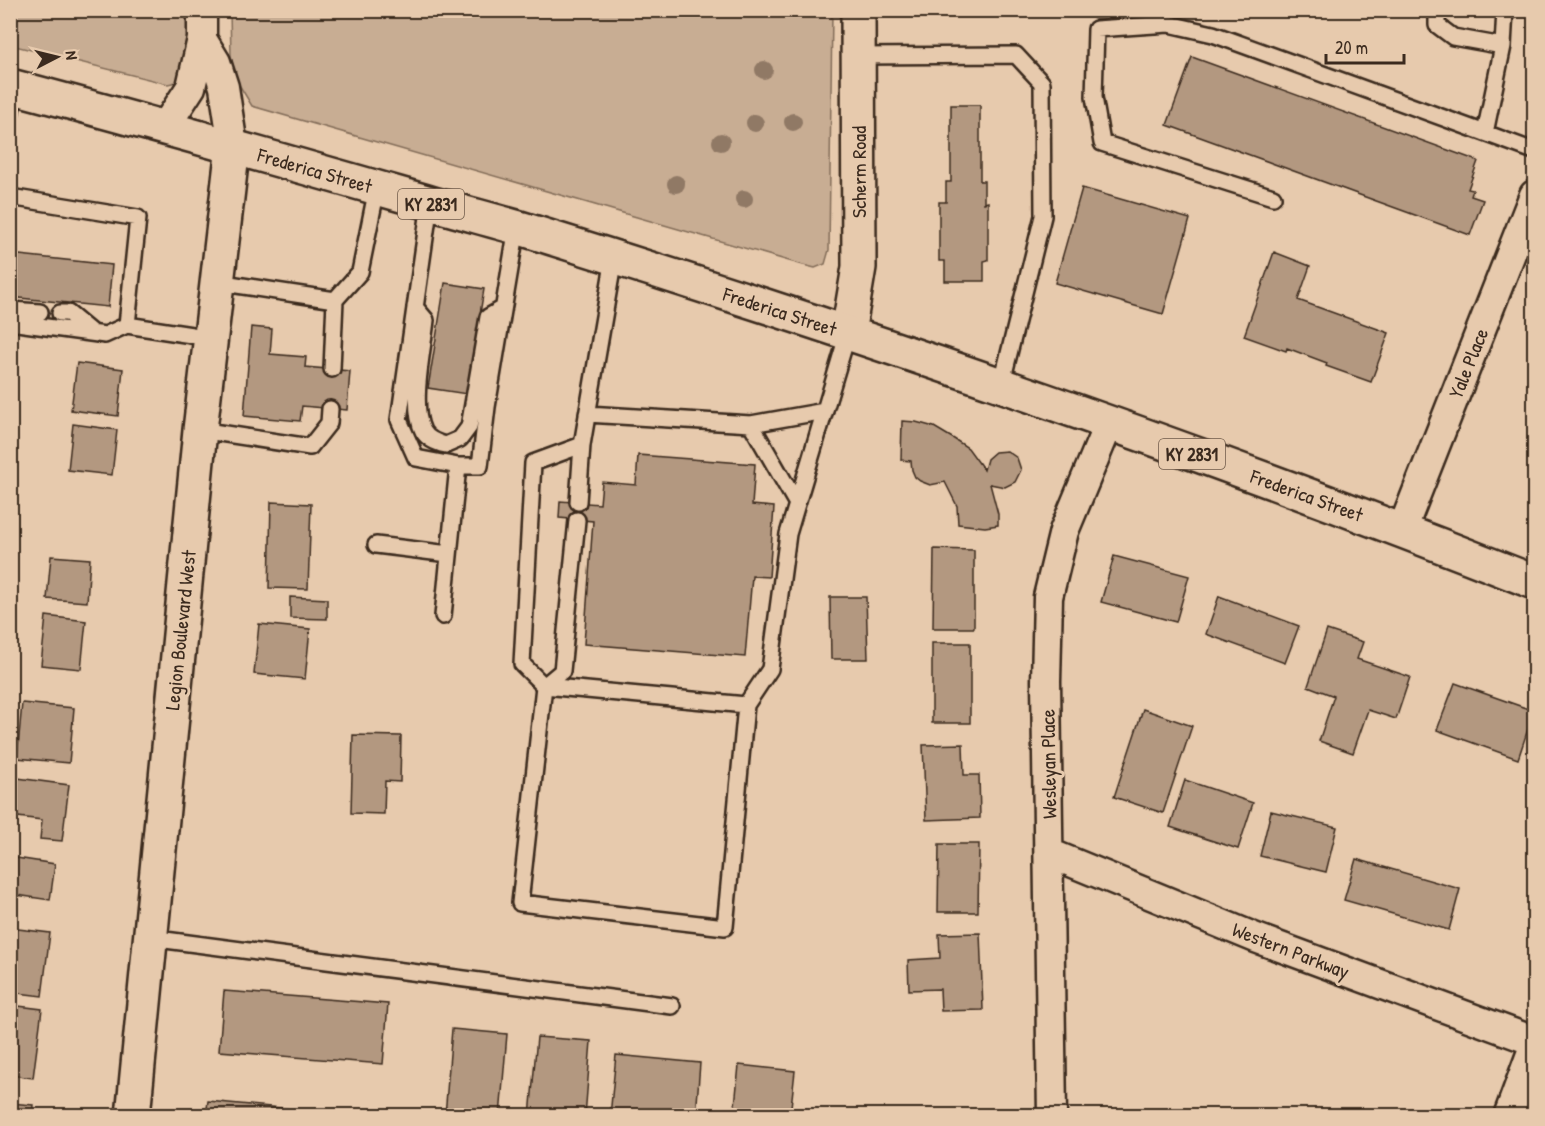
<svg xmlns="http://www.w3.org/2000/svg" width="1545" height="1126" font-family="'Patrick Hand',sans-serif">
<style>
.green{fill:#c8ad93;stroke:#826c58;stroke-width:1.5}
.building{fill:#b39880;stroke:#3b2a1e;stroke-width:1.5}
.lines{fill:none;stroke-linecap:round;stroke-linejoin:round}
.service-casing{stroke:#3b2a1e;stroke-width:20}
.minor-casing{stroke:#3b2a1e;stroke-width:33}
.tertiary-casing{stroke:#3b2a1e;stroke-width:38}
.primary-casing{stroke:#3b2a1e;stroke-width:38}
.service{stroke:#e7caad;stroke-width:15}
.minor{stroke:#e7caad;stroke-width:28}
.tertiary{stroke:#e7caad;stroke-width:33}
.primary{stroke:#e7caad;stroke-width:33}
.tree{fill:#907965}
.labels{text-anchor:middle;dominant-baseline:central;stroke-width:6;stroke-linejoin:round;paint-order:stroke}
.shield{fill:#e7caad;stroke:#6f5a49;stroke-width:1.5}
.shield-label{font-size:18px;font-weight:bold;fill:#3b2a1e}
.street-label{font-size:20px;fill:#3b2a1e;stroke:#e7caad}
</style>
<rect width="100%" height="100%" fill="#e7caad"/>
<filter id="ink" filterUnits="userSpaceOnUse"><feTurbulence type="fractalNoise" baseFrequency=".0167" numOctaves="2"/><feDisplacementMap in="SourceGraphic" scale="12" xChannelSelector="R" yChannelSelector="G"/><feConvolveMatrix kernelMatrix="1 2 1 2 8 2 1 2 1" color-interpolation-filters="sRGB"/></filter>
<g filter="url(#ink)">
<!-- green -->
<path class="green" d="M10,11H191L186,72L176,82L168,84L11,45Z
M230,11H832L829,250L825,264L815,268L803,265L252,106L235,78L231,55Z"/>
<!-- building -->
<path class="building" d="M1192,57L1478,161L1468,189L1473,190L1471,196L1483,200L1470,235L1167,125Z
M951,105H980V181H984V203L988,202V260L984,261V281H945V261H939V202H946V182H951Z
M1082,188L1190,219L1163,314L1055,283Z
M1274,252L1310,266L1298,300L1389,333L1371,382L1326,366L1327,363L1287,348L1286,351L1244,336Z
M10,254L112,265L108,307L10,297Z
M445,283L484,289L467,394L428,388Z
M251,327L272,329L270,354L306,357L305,367L350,371L347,410L302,406L300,421L244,416Z
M77,363L123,369L118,416L71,410Z
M902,421L916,422L934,427L954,439L968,448L984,470L987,459L995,452L1007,451L1017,458L1021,470L1015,482L1005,487L990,484L998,514V525L985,527L958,524L957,506L945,482L930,485L920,481L915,477L912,470L911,461L901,460Z
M73,424L117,430L112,475L68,470Z
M638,455L755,464L752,505L774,507L769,577L752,576L745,657L584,644L593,521L559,518L560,501L600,504L602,482L636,485Z
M271,502L311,504L308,589L269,588Z
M934,549L974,550V628H933Z
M51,556L90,559L87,602L47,599Z
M1114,556L1189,576L1176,622L1101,602Z
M1219,596L1299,626L1285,663L1206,634Z
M290,597L327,599V619L290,618Z
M830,597H866L868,659H831Z
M46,616L86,621L81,669L41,665Z
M259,624L310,629L305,679L254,674Z
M1327,630L1363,642L1357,659L1410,677L1396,719L1368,710L1353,753L1319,741L1334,696L1308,686Z
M932,643H970V723H932Z
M1455,683L1534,711L1518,759L1437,730Z
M22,703L74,708L69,763L17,758Z
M1143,709L1192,726L1163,813L1114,797Z
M353,735L401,736L400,782L385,781L384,814L351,813Z
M963,744L964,775H979L980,818L926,820L923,745Z
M10,777L69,785L62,841L40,839L42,820L10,816Z
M1185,780L1253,803L1238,849L1170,827Z
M1271,811L1337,827L1326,872L1260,856Z
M939,844H979L978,912H938Z
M10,857L55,864L50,900L10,894Z
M1356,859L1460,889L1449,930L1344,900Z
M10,928L50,933L42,996L10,992Z
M980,933L983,1010L941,1011L940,989L909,990L908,960L940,958L939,934Z
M224,991L388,1004L383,1064L219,1051Z
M10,1005L42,1009L33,1078L10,1075Z
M452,1029L507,1034L500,1116H445Z
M537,1037L591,1041L585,1116H530Z
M616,1055L700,1063L696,1116H610Z
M739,1065L795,1071L790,1116H734Z
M208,1101L301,1110L300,1116H206Z
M10,1103L33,1105L32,1116H10Z"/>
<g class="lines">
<defs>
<path id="service" d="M1437,10V25L1453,37L1503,46L1485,133L1534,151
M1503,46L1505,10
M858,56L1016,55L1042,83L1043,216L1001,386
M10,115L16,87
M10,197L138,218L127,325L211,338
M1273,197L1102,143L1094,97L1096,29L1169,24L1213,34L1485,133
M430,203L399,420L416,458L458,466H480L487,407L517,227
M217,282L335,300L360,272L377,188
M415,307L426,320C423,349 410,406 423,431C428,440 437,443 446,445L460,439L469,427L488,317L502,309
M10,310L40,312
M60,313H68L92,333
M10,322L105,335L127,325
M332,369L335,300
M587,414L751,424L797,504
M751,424L825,411
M200,430L310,447L329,423L330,409
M578,502L582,445L614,258
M376,545L449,554
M443,616L458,466
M544,686L746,705L725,927L520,903L544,686L522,664L533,463L582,445
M544,686L562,671L577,520
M746,705L770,669L788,534L848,333
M150,938L672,1006"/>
<path id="minor" d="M202,10V39L216,62L224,87L233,146
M165,127L191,87L202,39
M1402,530L1534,195
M1049,853L1256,938L1534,1041
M1052,1116L1046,681L1048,597L1064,531L1109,423
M1508,1116L1534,1046"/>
<path id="tertiary" d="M848,333L859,267L858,10
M133,1116L200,430L233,146"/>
<path id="primary" d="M10,86C151,123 290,163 430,203C461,212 492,220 523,229C864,334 1202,451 1534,582"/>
</defs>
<!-- service casing -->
<use href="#service" class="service-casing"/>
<!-- minor casing -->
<use href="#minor" class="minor-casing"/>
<!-- tertiary casing -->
<use href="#tertiary" class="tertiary-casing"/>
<!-- primary casing -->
<use href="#primary" class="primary-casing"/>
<!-- service -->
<use href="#service" class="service"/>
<!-- minor -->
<use href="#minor" class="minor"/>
<!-- tertiary -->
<use href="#tertiary" class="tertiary"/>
<!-- primary -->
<use href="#primary" class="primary"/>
</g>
<!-- trees -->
<g class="tree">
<circle cx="764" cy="70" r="9"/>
<circle cx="793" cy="122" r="9"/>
<circle cx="755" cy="123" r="9"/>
<circle cx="721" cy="142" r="9"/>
<circle cx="676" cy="184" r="9"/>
<circle cx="744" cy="199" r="9"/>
</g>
</g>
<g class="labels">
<!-- shield labels -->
<g class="shield">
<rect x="398" y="189" width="66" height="30" rx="4.5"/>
<rect x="1159" y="439" width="66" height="30" rx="4.5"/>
</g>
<g class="shield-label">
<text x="431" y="204">KY 2831</text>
<text x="1192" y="454">KY 2831</text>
</g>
<!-- street labels -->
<g class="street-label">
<text transform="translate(315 170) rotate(16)">Frederica Street</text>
<text transform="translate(858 172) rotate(-90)">Scherm Road</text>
<text transform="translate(780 311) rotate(18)">Frederica Street</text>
<text transform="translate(1468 363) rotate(-68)">Yale Place</text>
<text transform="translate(1307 495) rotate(20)">Frederica Street</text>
<text transform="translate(180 630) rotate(-84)">Legion Boulevard West</text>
<text transform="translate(1048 764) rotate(-91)">Wesleyan Place</text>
<text transform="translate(1291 950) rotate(21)">Western Parkway</text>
</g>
</g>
<!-- margin -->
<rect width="1545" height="1126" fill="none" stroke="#e7caad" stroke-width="36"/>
<rect x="18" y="18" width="1509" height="1090" fill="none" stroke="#3b2a1e" stroke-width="2" filter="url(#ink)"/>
<!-- north arrow -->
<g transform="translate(57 57) rotate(83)" stroke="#e7caad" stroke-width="4.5" paint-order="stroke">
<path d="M0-4.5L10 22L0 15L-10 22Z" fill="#3b2a1e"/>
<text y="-9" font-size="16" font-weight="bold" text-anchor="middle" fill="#3b2a1e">N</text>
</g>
<!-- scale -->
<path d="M1326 54v9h78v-9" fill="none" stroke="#3b2a1e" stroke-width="3"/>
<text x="1335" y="54" font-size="18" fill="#3b2a1e" stroke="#e7caad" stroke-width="4.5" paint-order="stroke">20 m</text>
</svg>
